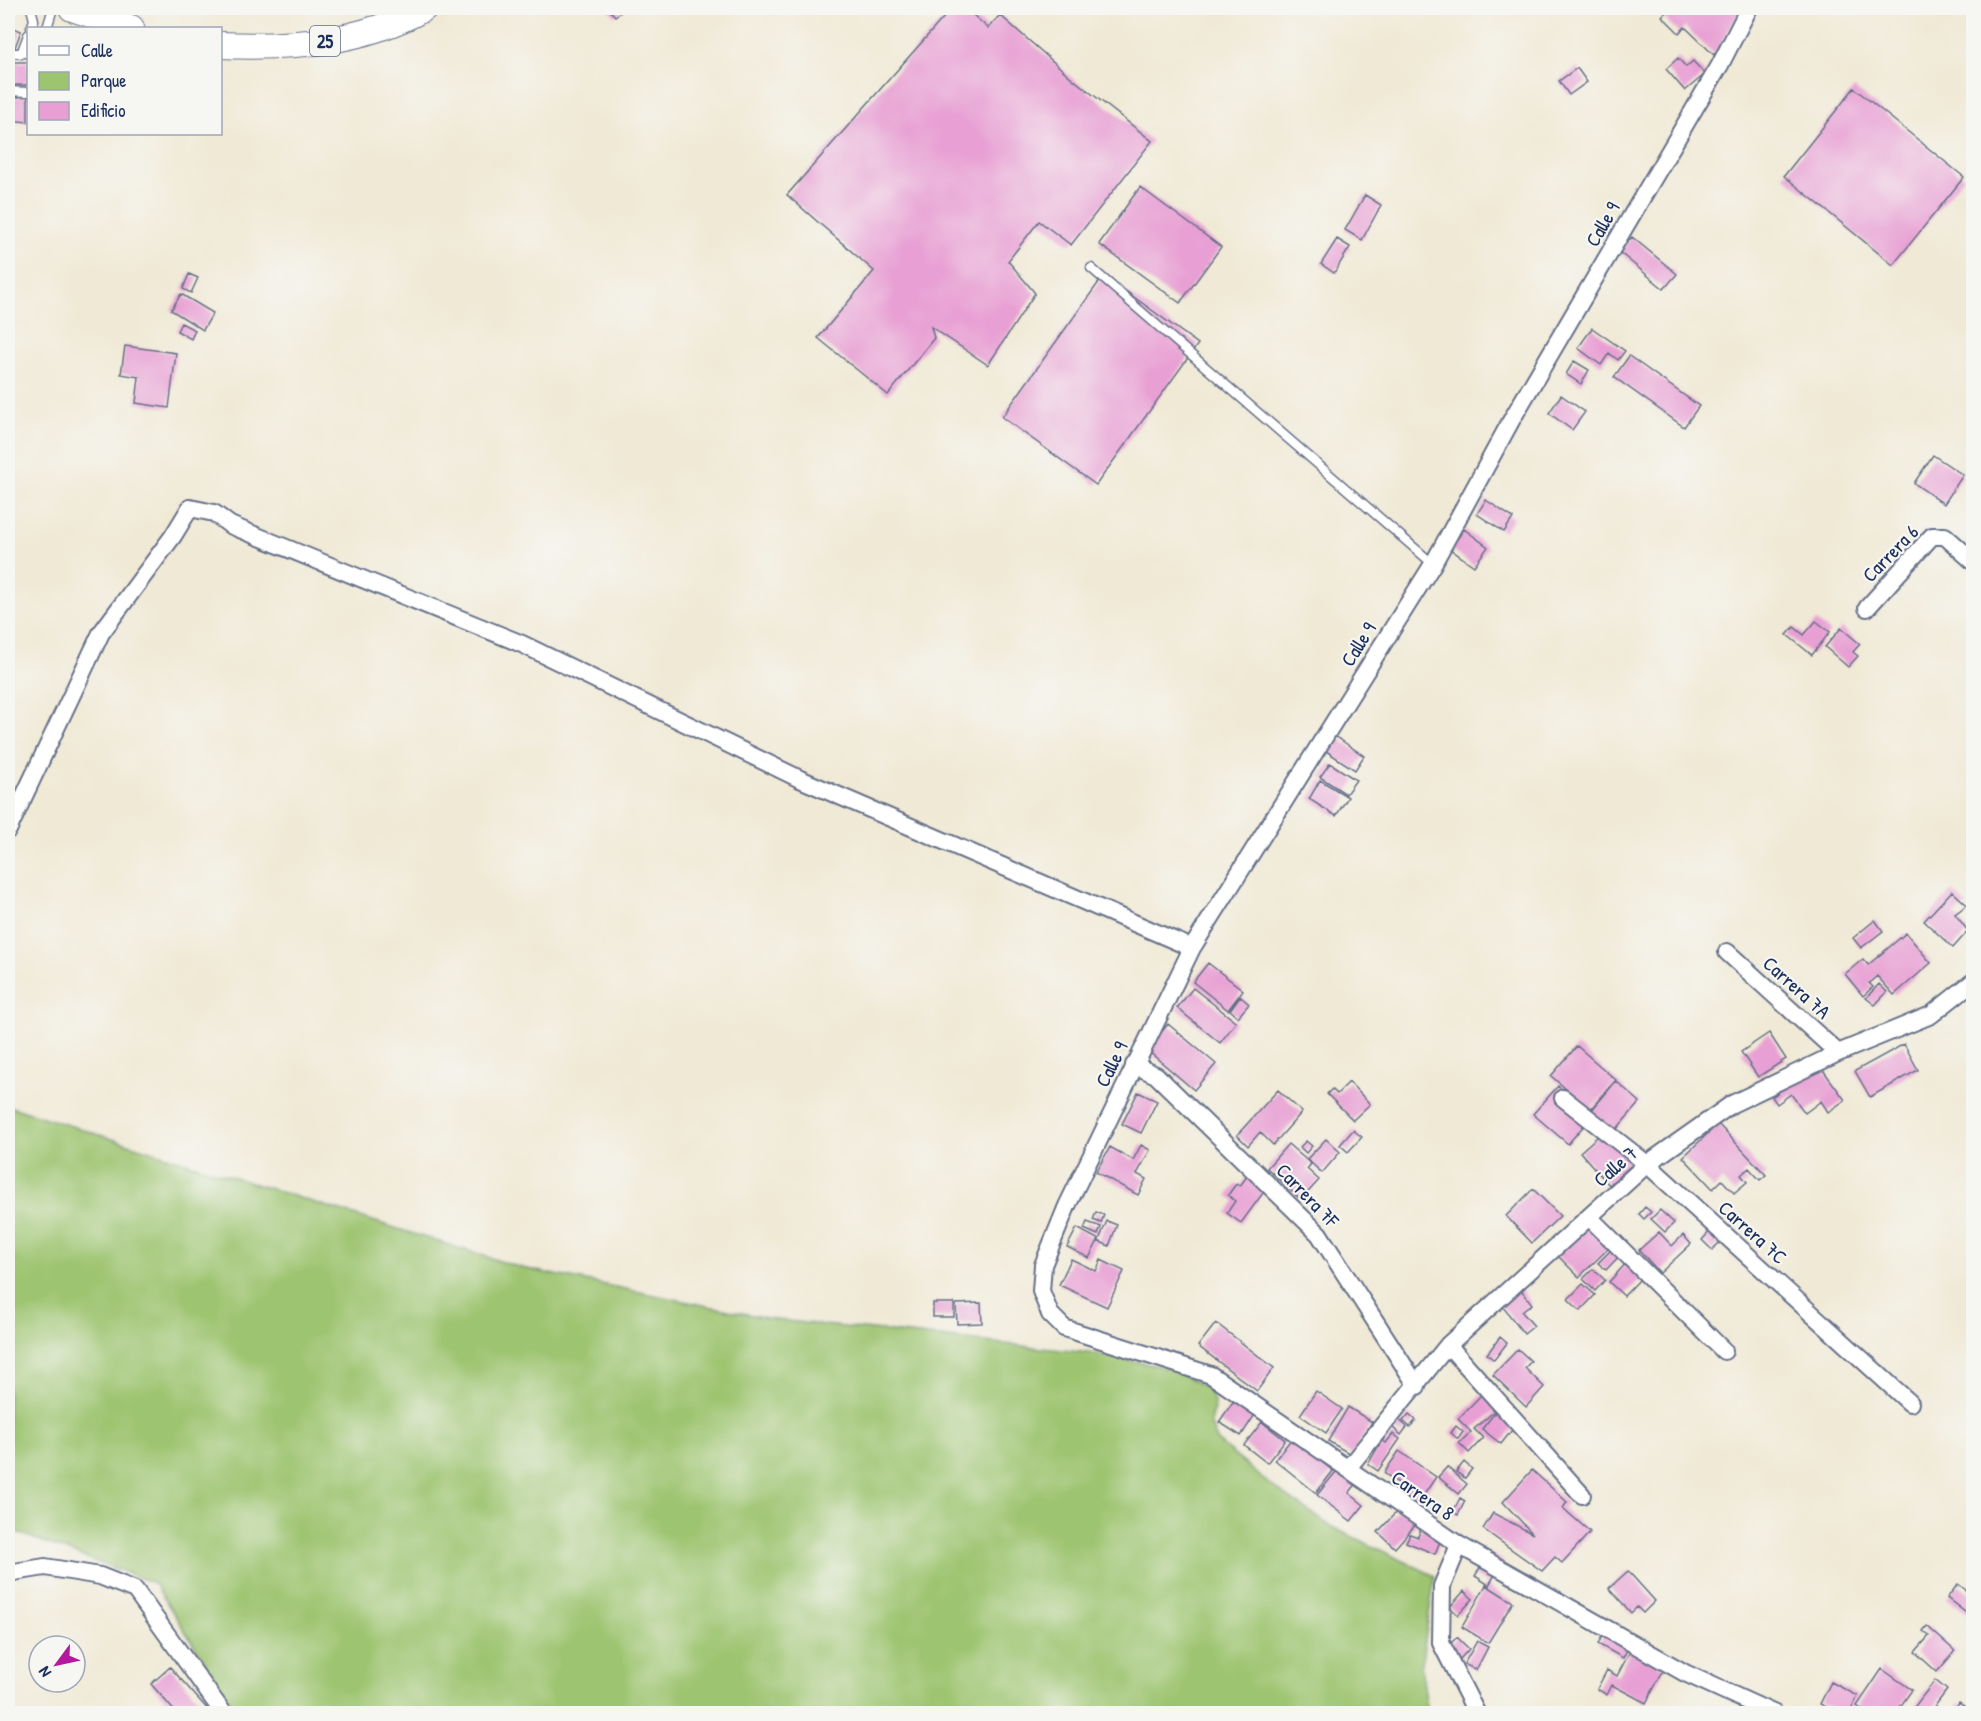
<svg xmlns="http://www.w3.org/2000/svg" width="1981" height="1721" font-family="'Patrick Hand',sans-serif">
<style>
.green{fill:#9dc46f;stroke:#5c7a66;stroke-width:1.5}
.building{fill:#e8a0d4}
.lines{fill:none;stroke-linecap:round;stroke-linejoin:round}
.service-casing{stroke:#667088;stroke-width:11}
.minor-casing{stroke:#667088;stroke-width:20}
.primary-casing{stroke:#667088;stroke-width:28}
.service{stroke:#fff;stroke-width:8}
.minor{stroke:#fff;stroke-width:16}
.primary{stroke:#fff;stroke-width:26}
.labels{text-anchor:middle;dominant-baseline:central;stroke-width:4.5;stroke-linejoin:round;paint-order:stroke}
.shield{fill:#f6f6f2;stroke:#5d6b8a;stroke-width:1.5}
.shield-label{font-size:18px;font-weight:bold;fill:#1b2f5e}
.street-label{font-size:20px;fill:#1b2f5e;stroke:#f6f6f2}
</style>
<rect width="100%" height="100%" fill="#f6f6f2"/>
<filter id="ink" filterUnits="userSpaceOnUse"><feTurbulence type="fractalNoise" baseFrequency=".0167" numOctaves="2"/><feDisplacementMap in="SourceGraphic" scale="12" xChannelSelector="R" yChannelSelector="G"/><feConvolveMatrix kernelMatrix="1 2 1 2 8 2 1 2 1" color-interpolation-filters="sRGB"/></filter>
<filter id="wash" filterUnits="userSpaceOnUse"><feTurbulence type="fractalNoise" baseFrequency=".008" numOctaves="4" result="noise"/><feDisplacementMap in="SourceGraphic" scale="24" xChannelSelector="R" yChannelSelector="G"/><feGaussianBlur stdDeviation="1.35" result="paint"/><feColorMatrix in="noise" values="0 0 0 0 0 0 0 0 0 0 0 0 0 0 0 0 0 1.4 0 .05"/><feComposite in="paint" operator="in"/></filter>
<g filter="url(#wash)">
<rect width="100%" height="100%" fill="#f0e9d5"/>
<!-- green -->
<path class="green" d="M8,1106L522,1268L777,1320L1090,1353L1170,1368L1209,1389L1215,1404L1210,1422L1217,1441L1272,1486L1332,1527L1435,1576L1421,1666L1428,1713H238L154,1583L8,1529Z"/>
<g id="blocks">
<!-- building -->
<path class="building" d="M608,8H620L622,11L615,16Z
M952,8H965L988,28L1000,15L1073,79L1152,141L1071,245L1039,221L1008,261L1035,293L988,365L931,327L934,338L888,395L818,338L874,271L787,195Z
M1670,8H1742L1714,55L1685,27L1679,33L1662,16Z
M8,26L21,31L14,50L8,48Z
M1678,58L1686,67L1693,61L1705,74L1685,91L1666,69Z
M8,62H28V85H8Z
M1577,68L1587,82L1569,95L1559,81Z
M1854,88L1964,177L1893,265L1784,176Z
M28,96V122L8,120V98Z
M1140,187L1221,247L1180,303L1099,244Z
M1365,195L1381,205L1362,240L1345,230Z
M1632,237L1677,274L1664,289L1619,252Z
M1337,239L1350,247L1334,273L1321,264Z
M189,274L198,278L191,293L183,289Z
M1104,275L1198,344L1096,485L1002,417Z
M181,294L213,313L203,330L171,310Z
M181,323L195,330L191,339L177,331Z
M1592,328L1625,351L1618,360L1609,353L1601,365L1578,348Z
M125,346L176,353L169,408L136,403L139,377L121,374Z
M1629,356L1699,406L1684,427L1614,377Z
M1574,361L1589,370L1581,384L1566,374Z
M1561,395L1585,412L1572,430L1549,413Z
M1933,455L1963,475L1944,504L1914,483Z
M1486,500L1513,518L1504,532L1477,514Z
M1464,529L1488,547L1474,566L1450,549Z
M1816,621L1830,632L1812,655L1787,635L1794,627L1804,635Z
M1841,628L1860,644L1853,652L1858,656L1848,667L1825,647Z
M1335,736L1364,756L1355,770L1326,751Z
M1330,763L1356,780L1346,794L1320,777Z
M1320,780L1348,797L1336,816L1309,799Z
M1952,891L1967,905L1955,914L1968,931L1953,948L1924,921Z
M1875,920L1883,931L1861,948L1853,938Z
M1906,933L1931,963L1894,995L1877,976L1869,983L1873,987L1863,996L1845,974L1863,959L1868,965Z
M1208,963L1243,990L1228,1010L1193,982Z
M1879,984L1887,992L1875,1005L1866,998Z
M1193,988L1236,1022L1220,1043L1177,1008Z
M1240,996L1249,1004L1238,1017L1230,1010Z
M1168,1024L1216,1064L1194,1090L1147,1050Z
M1769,1033L1786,1059L1758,1077L1741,1052Z
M1904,1044L1918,1070L1870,1097L1855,1071Z
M1577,1046L1616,1080L1590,1110L1551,1076Z
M1818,1063L1845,1100L1828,1112L1821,1101L1805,1113L1791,1094L1777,1104L1772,1097Z
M1616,1081L1640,1102L1614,1132L1591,1111Z
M1349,1082L1370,1104L1353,1120L1327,1094L1332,1089L1337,1094Z
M1558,1086L1592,1116L1568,1144L1533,1114Z
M1278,1090L1302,1112L1273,1145L1260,1132L1248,1146L1237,1135Z
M1138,1092L1157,1101L1141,1133L1122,1124Z
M1718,1124L1766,1175L1760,1180L1749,1168L1741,1175L1747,1182L1734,1193L1722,1180L1713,1189L1683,1157Z
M1606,1129L1635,1162L1609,1185L1580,1152Z
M1353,1130L1362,1137L1348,1152L1340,1145Z
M1326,1139L1340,1152L1322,1173L1307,1159Z
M1306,1141L1312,1146L1306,1153L1300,1147Z
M1288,1144L1311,1164L1307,1169L1319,1180L1301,1200L1267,1168Z
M1141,1145L1150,1150L1137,1174L1146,1179L1138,1195L1096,1172L1110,1147L1133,1160Z
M1247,1176L1266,1189L1241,1223L1227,1213L1235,1201L1228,1195L1236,1184L1240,1186Z
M1533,1189L1560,1216L1532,1243L1506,1216Z
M1645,1207L1651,1212L1644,1219L1639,1214Z
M1660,1210L1674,1223L1665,1232L1651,1219Z
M1096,1212L1104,1215L1101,1223L1093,1220Z
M1593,1220L1615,1242L1579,1277L1557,1255Z
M1107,1221L1117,1225L1109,1246L1098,1241L1089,1258L1067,1247L1077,1228L1099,1240Z
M1087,1222L1101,1227L1098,1235L1084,1229Z
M1711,1230L1722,1240L1712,1250L1702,1240Z
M1659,1232L1672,1246L1683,1235L1691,1244L1660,1273L1639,1250Z
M1617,1244L1624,1251L1606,1270L1598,1263Z
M1071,1259L1096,1271L1101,1260L1124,1271L1107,1307L1059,1285Z
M1628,1261L1643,1276L1624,1296L1609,1282Z
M1593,1269L1605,1280L1595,1291L1583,1279Z
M1516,1283L1532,1304L1522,1312L1534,1326L1524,1334L1496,1298Z
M1583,1284L1595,1295L1580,1311L1568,1299Z
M933,1303H954V1317H933Z
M981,1303L982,1323L957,1324L956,1304Z
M1216,1323L1274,1368L1257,1391L1198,1346Z
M1500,1337L1507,1343L1494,1360L1487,1354Z
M1518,1349L1531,1361L1525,1368L1544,1387L1526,1407L1493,1375Z
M1316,1391L1342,1409L1326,1433L1300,1415Z
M1483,1393L1498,1408L1474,1429L1483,1438L1469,1453L1459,1443L1471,1432L1458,1419Z
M1235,1399L1256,1413L1241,1436L1219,1422Z
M1348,1407L1372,1422L1352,1455L1328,1441Z
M1497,1410L1516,1425L1501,1444L1482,1429Z
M1409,1414L1416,1420L1410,1427L1403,1421Z
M1396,1417L1407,1427L1401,1435L1389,1424Z
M1262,1422L1285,1440L1267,1463L1244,1445Z
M1456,1426L1463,1432L1458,1439L1451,1433Z
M1393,1434L1400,1439L1378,1471L1368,1464L1382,1440L1386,1443Z
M1292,1438L1333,1471L1316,1493L1275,1460Z
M1399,1451L1436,1477L1421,1499L1384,1473Z
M1464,1462L1472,1469L1465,1478L1456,1472Z
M1340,1467L1358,1482L1349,1493L1364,1505L1351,1521L1317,1495Z
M1447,1467L1467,1484L1459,1494L1438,1477Z
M1532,1470L1567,1502L1563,1508L1590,1532L1562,1563L1555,1557L1542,1571L1483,1529L1493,1513L1533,1534L1503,1502Z
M1460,1498L1465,1501L1458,1515L1453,1512Z
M1400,1508L1417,1523L1395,1548L1378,1532Z
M1421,1528L1442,1536L1435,1554L1406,1542L1410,1534L1418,1537Z
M1489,1553L1503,1561L1489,1585L1475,1576Z
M1628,1571L1655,1601L1643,1613L1637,1607L1631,1613L1609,1588Z
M1958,1584L1974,1596V1619L1947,1598Z
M1486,1585L1513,1602L1488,1643L1462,1627Z
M1464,1591L1473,1599L1458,1615L1450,1607Z
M1927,1626L1955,1651L1937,1672L1915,1652L1929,1636L1923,1631Z
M1607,1627L1632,1640L1623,1658L1598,1644Z
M1457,1637L1469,1649L1460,1659L1447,1647Z
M1477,1641L1488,1647L1476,1670L1464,1664Z
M1635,1642L1664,1669L1646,1703L1612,1685L1607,1695L1597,1689L1607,1670L1617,1676Z
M170,1667L210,1712L208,1714H177L151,1684Z
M1882,1669L1912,1690L1895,1714H1868L1857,1706Z
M1935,1680L1947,1690L1929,1714H1909Z
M1831,1682L1858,1696L1849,1714H1840L1820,1704Z
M1959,1703L1967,1708L1964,1714L1954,1711Z"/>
</g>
</g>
<g filter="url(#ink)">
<use href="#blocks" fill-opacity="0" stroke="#667088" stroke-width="1.5"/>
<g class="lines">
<defs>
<path id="service" d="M31,8L34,20L31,28
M47,28L53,8
M8,53H28
M21,54L28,35
M8,91L28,92
M1091,268L1433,564"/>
<path id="minor" d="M1749,8L1720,65L1512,419L1433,564L1192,948L1067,1206L1043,1265L1041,1291L1050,1314L1064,1328L1211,1375L1459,1545L1685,1673L1775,1714
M1867,608L1932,536H1945L1974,562
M8,830L101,633L173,536L190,508L214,513L230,525L522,644L800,779L1192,948
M1727,952L1838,1053
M1134,1065L1156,1075L1319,1234L1417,1386
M1563,1098L1647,1164L1910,1403
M1589,1217L1724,1351
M1448,1345L1582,1495
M1348,1468L1448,1345L1647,1164L1732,1104L1838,1053L1931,1015L1974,981
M1459,1545L1442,1586L1441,1643L1477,1714
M8,1573L45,1567L100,1576L135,1590L224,1714"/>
<path id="primary" d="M72,8L131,28
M220,45C290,48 362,43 424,8"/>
</defs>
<!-- service casing -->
<use href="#service" class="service-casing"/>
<!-- minor casing -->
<use href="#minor" class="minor-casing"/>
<!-- primary casing -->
<use href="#primary" class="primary-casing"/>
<!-- service -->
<use href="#service" class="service"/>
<!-- minor -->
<use href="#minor" class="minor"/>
<!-- primary -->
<use href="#primary" class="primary"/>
</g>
</g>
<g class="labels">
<!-- shield labels -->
<rect class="shield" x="310" y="26" width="30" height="30" rx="4.5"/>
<g class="shield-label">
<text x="325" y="41">25</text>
</g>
<!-- street labels -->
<g class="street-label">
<text transform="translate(1602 224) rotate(-60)">Calle 9</text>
<text transform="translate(1890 553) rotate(-46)">Carrera 6</text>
<text transform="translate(1358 644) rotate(-58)">Calle 9</text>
<text transform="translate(1797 987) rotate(42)">Carrera 7A</text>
<text transform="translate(1111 1064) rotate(-64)">Calle 9</text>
<text transform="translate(1615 1166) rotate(-41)">Calle 7</text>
<text transform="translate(1308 1195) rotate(46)">Carrera 7F</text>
<text transform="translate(1753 1232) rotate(42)">Carrera 7C</text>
<text transform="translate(1423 1495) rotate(35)">Carrera 8</text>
</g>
</g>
<!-- margin -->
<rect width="1981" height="1721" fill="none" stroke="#f6f6f2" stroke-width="30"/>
<!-- legend -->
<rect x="27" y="27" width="195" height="108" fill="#f6f6f2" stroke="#9ea6b7" stroke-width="1.5"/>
<rect x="39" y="46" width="30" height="9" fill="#ffffff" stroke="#9ea6b7" stroke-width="1.5"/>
<text x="81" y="57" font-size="18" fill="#1b2f5e">Calle</text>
<rect x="39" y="72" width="30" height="18" fill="#9dc46f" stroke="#9ea6b7" stroke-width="1.5"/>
<text x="81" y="87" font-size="18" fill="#1b2f5e">Parque</text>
<rect x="39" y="102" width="30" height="18" fill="#e8a0d4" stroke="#9ea6b7" stroke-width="1.5"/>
<text x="81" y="117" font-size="18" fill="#1b2f5e">Edificio</text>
<!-- north arrow -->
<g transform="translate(57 1664) rotate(237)"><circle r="28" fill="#f6f6f2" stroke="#9ea6b7" stroke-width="1.5"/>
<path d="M0-4.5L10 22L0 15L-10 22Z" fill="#b5179e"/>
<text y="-9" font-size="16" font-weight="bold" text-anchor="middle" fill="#1b2f5e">N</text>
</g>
</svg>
